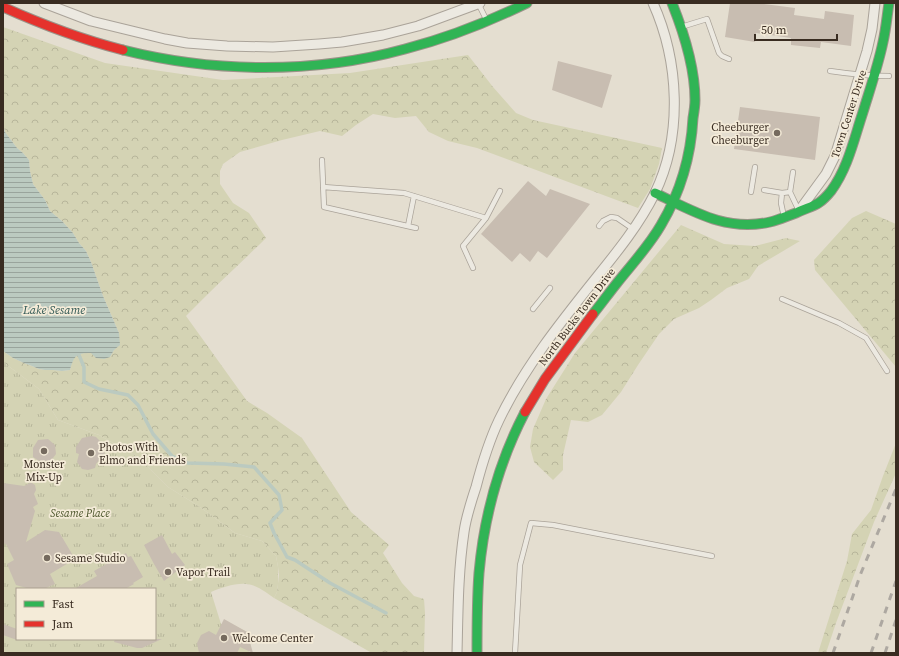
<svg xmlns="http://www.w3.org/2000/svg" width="899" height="656" font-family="'Source Serif 4',serif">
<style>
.forest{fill:url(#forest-crowns)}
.park{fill:url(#park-tufts);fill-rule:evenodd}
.water{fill:url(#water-rules)}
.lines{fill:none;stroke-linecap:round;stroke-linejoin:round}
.stream{stroke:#bbcac0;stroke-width:3.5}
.building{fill:#c8bdb1}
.lane-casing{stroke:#aaa399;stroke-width:6}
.street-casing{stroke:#aaa399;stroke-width:11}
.fast-casing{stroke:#9a9388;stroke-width:11}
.jam-casing{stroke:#9a9388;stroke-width:11}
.lane{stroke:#ece9e1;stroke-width:4.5}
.street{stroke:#ece9e1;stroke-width:9}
.fast{stroke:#30b455;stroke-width:9}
.jam{stroke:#e5322d;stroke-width:9}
.rail{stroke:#ada8a1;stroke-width:3;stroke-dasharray:7 7;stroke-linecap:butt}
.poi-dot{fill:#756a5e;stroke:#f4ebd8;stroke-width:1.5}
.labels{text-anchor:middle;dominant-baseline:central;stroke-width:3.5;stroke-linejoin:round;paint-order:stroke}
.street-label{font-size:11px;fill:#392c21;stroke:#f4ebd8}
.poi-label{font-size:11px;fill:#392c21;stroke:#f4ebd8;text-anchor:start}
.park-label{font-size:11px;font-style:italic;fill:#4a5429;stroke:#f4ebd8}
.water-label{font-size:12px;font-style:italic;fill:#315854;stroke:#f4ebd8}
</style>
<defs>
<pattern id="forest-crowns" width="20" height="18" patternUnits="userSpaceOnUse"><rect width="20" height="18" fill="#d4d3b4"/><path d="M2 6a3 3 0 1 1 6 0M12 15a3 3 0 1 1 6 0" fill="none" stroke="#b7b59a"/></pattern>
<pattern id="park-tufts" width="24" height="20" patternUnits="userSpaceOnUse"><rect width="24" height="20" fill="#d4d3b4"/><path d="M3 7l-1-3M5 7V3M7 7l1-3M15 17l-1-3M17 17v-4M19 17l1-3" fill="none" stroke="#b7b59a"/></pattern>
<pattern id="water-rules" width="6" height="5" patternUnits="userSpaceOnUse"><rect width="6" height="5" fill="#bbcac0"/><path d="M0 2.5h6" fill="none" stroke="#99a49c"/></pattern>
</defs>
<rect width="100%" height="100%" fill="#e4ded0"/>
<!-- forest -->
<path class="forest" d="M3,27L105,63L223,80L350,73L468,55L493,87L516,113L533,120L662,148L659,164L650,189L638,208L477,148L448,141L429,132L416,116L395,118L373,114L356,125L342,136L320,131L282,140L240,152L223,164L220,171V184L233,203L249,213L266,238C240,264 212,289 186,316L247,401L267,413L302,438L351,512L389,545L383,553L402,583L414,596L424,599L425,613L424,653H372L274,598L277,592L279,575L278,567L276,556L262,541L235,533L200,507L168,487L138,457L99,435L58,420L39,389L3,362V351L13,358L24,363L32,366L39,369L45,370H53L62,371L70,370C71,366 72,360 75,357C84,348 99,355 110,357L114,350L119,333L103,296L91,262L86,251L79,243L73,233L62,221L50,211L45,200L33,184L30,171L29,160L23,153L17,148L5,132L3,125Z
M866,211L896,224V367L815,270L814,260L852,218Z
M681,225L724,244L755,246L786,238L800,241L758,266L749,279L727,288L711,300L699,308L674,319L659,334L638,365L621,392L602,415L588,422L571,420L563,455V470L553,480L534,462L530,447L533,429L546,399L575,353Z
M896,443V473L874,522L836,623L826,653H818L847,561L852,534L871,510L883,476Z"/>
<!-- park -->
<path class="park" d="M3,362L39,389L58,420L99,435L138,457L168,487L200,507L235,533L262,541L276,556L278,567V584L277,592L274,598C267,593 255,584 246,584C235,583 221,588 211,592L221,624L234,625L247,632L251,647L249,652L250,653H3ZM17,589H155V639H17Z"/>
<!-- water -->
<path class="water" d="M3,125L5,132L17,148L23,153L29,160L30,171L33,184L45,200L50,211L62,221L73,233L79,243L86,251L91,262L103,296L119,333L120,345L114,350L110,357L104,359L96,358L91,353C76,353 74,356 70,370L62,371L53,370H45L39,369L32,366L24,363L13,358L3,351Z"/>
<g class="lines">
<!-- stream -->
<path class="stream" d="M79,355L84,367V382L99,389L128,395L138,405L153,434L172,456L188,463L224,464L254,467L279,495L282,510L270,523L274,533L287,557L295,560L330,583L386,613"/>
</g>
<!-- building -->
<path class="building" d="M730,3H756L795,8L794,15L824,19L825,11L854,15L851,46L821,42L820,48L791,45V38L756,33L755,42L725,37Z
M558,61L612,75L602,108L552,90Z
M740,107L820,117L815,160L734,149Z
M528,181L546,196L550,189L590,204L547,258L538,251L530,262L520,253L512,262L481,234Z
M92,436L96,437L102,443L105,453L96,464L95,468L88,470L82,469L77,462L79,454L76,453V447L82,438Z
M48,439L55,445L56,454L50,462L42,463L33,457V448L38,440Z
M3,483L24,486L30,483H32L35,485L36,490L34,494L38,504L33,507L35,511L26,542L45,530L59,532L75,559L50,574L55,584L44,589H30L16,585L7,564L14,560L6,544L3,543Z
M162,535L172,554L175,552L185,565L164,581L154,564L144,545Z
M126,553L128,557L131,556L143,577L133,583L134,584L125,589H74L97,576L94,571Z
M224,619L247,632L253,653L240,647L237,653H199L197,643L201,635L209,631L216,635Z
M3,624L17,629V640L3,635Z
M115,639H162L142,648H137L114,642Z"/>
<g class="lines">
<defs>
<path id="lane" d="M478,3L487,21
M681,27L707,19L719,53L722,56L729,59
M830,71C850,74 869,76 889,76
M322,160L324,207L416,228
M323,187L404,193L486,218
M764,190L782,193L790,192L793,172
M751,192L755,167
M790,192L799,211
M782,193L781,203L784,217
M408,226L414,196
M599,226L603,221L611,217L617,218L633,229
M473,268L463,246L486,218L500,191
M782,299L839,323L866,338L887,371
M533,309L550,288
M515,653L520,565L531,523L553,525L712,556"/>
<path id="street" d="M44,3L91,21L165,39L187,43L227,46L273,47L319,44L342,42L383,35L418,26L480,3
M799,211L826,174L835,156L867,51L872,29L875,3
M457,653C458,613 458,572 464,532C466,517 471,502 476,487C482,464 489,441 499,420C524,368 560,323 596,278C617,252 639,225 655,193C683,135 679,61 653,3"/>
<path id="fast" d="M123,50C215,73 314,74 405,49C448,38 488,22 527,3
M655,193C693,211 726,232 770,222C779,220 787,216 796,213C813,205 818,207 831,191C848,168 854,139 863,112C870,89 878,66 883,42C886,29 887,16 889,3
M593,314C601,304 609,293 617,283C632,264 649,246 661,225C680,193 691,155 693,118C694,112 695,106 695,100C695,67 684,33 672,3
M477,653C477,626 477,600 479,573C484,517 499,462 525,412"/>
<path id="jam" d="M3,7C43,25 80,39 123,50
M525,412L545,379L593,314"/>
</defs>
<!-- lane casing -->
<use href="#lane" class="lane-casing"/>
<!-- street casing -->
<use href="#street" class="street-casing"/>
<!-- fast casing -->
<use href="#fast" class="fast-casing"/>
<!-- jam casing -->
<use href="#jam" class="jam-casing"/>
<!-- lane -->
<use href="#lane" class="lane"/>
<!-- street -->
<use href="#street" class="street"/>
<!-- fast -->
<use href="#fast" class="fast"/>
<!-- jam -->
<use href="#jam" class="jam"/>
<!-- rail -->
<path class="rail" d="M833,653L861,573L896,489
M871,653L896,581
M885,653L896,620"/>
</g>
<!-- markers -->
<g class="poi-dot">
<circle cx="777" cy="133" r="4"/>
<circle cx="44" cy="451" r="4"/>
<circle cx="91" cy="453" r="4"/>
<circle cx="47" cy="558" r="4"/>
<circle cx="168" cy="572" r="4"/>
<circle cx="224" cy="638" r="4"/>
</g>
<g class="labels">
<!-- street labels -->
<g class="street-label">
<text transform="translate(849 114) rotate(-72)">Town Center Drive</text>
<text transform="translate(577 317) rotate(-53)">North Bucks Town Drive</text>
</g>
<!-- poi labels -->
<g class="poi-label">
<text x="769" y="127" text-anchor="end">Cheeburger<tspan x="769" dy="13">Cheeburger</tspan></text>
<text x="99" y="447">Photos With<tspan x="99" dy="13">Elmo and Friends</tspan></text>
<text x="44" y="464" text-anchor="middle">Monster<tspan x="44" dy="13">Mix-Up</tspan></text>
<text x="55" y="558">Sesame Studio</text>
<text x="176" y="572">Vapor Trail</text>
<text x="232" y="638">Welcome Center</text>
</g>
<!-- park labels -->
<g class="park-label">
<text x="80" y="513">Sesame Place</text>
</g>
<!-- water labels -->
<g class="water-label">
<text x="54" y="310">Lake Sesame</text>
</g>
</g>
<!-- border -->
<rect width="899" height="656" fill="none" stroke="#392c21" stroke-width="8"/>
<!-- legend -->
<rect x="16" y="588" width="140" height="52" fill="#f4ebd8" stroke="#a99f8f"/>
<rect x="24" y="601" width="20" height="6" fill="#30b455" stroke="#a99f8f"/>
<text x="52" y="608" font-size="12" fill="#392c21">Fast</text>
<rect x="24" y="621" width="20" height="6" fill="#e5322d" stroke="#a99f8f"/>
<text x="52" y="628" font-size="12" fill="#392c21">Jam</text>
<!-- scale -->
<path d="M755 34v6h82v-6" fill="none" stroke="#392c21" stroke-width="2"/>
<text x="761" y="34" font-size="12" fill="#392c21" stroke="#f4ebd8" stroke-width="3" paint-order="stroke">50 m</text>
</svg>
